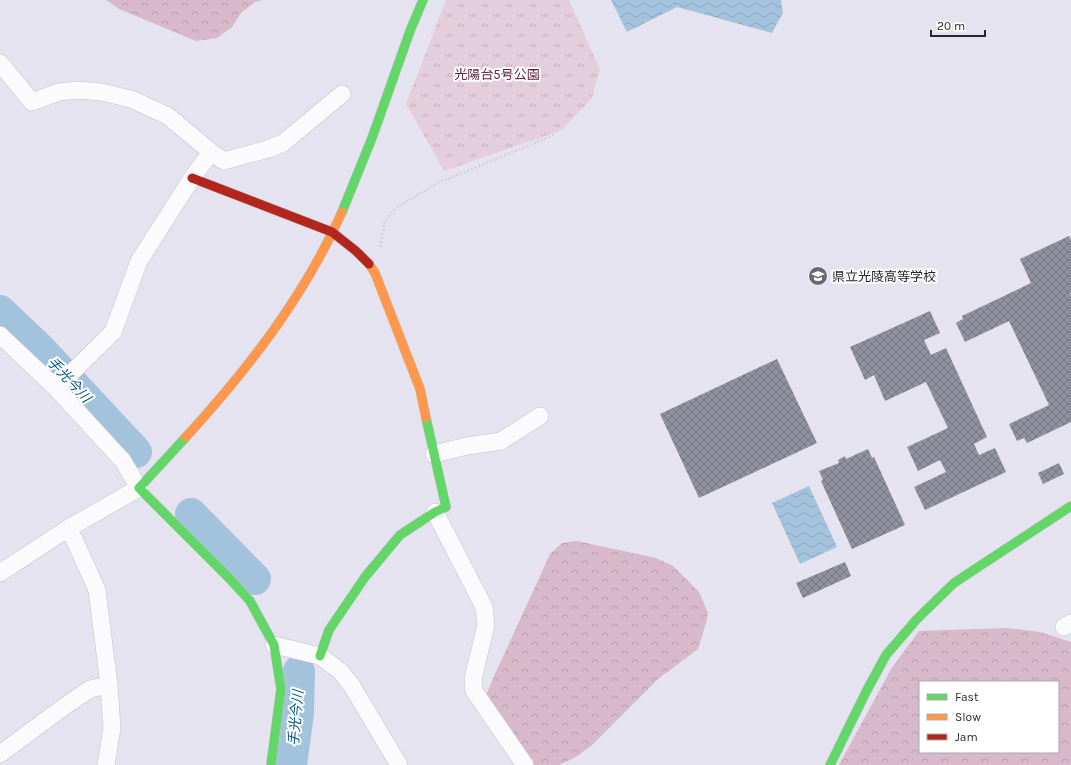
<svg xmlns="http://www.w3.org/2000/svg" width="1071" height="765" font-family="Karla,'Noto Sans JP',sans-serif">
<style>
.forest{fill:url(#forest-crowns);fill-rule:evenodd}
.park{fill:url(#park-tufts)}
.water{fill:url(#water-waves)}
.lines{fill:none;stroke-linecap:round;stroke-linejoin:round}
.river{stroke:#a3c3dc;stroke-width:32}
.building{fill:url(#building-cross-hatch)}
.street-casing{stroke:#c4c1cb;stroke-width:18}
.fast-casing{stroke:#c4c1cb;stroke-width:10}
.slow-casing{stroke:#c4c1cb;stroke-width:10}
.jam-casing{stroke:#c4c1cb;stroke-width:10}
.path{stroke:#d3d2d6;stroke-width:2.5;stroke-dasharray:2 2;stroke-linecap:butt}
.street{stroke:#fbfbfd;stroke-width:17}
.fast{stroke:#63d668;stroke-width:9}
.slow{stroke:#ff974d;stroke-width:9}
.jam{stroke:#b3261e;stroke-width:9}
.labels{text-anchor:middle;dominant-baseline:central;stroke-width:4;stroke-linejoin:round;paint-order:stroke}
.park-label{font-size:13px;fill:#622440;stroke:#fff}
.poi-label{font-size:13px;fill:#28262f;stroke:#fff;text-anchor:start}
.water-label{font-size:14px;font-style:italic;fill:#005a81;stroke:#fff}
</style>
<defs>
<pattern id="forest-crowns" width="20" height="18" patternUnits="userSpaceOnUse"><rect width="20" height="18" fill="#d7b9ca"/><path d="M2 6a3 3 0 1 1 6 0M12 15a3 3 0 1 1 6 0" fill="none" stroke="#b99fae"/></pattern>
<pattern id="park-tufts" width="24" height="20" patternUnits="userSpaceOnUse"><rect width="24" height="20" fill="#e5cedb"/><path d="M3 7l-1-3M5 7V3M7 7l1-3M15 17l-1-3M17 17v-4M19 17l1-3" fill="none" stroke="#c4b1bc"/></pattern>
<pattern id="water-waves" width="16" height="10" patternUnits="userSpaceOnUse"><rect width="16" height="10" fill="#a3c3dc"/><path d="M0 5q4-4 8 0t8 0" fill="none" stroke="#8ca7bd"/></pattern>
<pattern id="building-cross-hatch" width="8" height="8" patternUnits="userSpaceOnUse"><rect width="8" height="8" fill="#8f919e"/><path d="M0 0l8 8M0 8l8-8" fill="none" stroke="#757681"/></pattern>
</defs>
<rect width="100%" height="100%" fill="#e6e3f0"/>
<!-- forest -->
<path class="forest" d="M106,0H262L255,2L241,13L232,27L217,38L196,41L119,9Z
M577,541L656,558L673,566L699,592L708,613L706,623L698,649L658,679L591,746L576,757L559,765H534L520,753L482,705L495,674L550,554L562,543Z
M1007,628L1040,632L1071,642V765H839L891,669L919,631ZM920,682H1058V752H920Z"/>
<!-- park -->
<path class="park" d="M446,0H569L600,69L592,98L562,130L444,171L406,104Z"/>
<!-- water -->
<path class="water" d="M611,0H781L783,13L772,33L677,7L627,32Z
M809,486L837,547L800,564L772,503Z"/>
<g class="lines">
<!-- river -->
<path class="river" d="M0,311L39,348L136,452
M191,514L255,579
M291,765L298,713L299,671"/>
</g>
<!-- building -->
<path class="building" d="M1069,236L1071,240V293H1070L1071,296V422L1027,443L1024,438L1017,441L1009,424L1049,405L1009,321L965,342L956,323L963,319L962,316L1031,283L1020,259Z
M930,311L940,333L924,340L931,355L946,348L987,437L974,444L979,455L995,448L1006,472L925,510L914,487L946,472L940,460L918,471L907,447L948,428L926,382L885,401L874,375L865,380L850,347Z
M777,359L817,443L699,498L660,414Z
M868,449L872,458L874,457L905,525L852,549L821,481L823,480L819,471L839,463L838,460L845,456L846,459Z
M1059,463L1064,474L1043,484L1038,473Z
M845,562L851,576L803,598L796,583Z"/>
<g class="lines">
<defs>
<path id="street" d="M0,63L32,102L59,92L79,90L101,92L131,99L168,116L211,152L224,161L268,149L283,143L342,94
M0,335L56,388L123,461L139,488L67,529L0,573
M56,388L113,332L139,261L192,178L211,152
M434,454L467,446L501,441L540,416
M435,512L484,607L486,625L473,679L474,691L525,765
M67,529L74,539L97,590L109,685L112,728L106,765
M1064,627L1071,623
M274,645L320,656L340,671L352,686L399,765
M0,754L65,706L90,689L109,685"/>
<path id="fast" d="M342,212L372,138L410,31L423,0
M186,437L139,488L229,578L250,601L274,645L281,689L271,765
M320,656L329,630L365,577L400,535L435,512L446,507L426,418
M830,765L867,690L886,655L917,619L954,583L1071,506"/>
<path id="slow" d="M369,264L375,273L420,389L426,418
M186,437C248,369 304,297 342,212"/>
<path id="jam" d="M192,178L332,232L356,251L369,264"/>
</defs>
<!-- street casing -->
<use href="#street" class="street-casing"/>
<!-- fast casing -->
<use href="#fast" class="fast-casing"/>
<!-- slow casing -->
<use href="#slow" class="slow-casing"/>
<!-- jam casing -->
<use href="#jam" class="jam-casing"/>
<!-- path -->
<path class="path" d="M380,247L385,221L396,208L438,183L556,134"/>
<!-- street -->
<use href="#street" class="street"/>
<!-- fast -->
<use href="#fast" class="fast"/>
<!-- slow -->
<use href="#slow" class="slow"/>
<!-- jam -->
<use href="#jam" class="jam"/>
</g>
<!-- icons -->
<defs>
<symbol id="school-disc" viewBox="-11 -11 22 22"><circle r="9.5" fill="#6a6873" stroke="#fff"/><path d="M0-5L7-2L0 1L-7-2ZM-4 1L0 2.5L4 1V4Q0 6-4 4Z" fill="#fff"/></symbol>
</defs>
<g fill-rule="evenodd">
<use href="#school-disc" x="807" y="265" width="22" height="22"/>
</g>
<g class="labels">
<!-- park labels -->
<g class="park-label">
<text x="497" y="74">光陽台5号公園</text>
</g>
<!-- poi labels -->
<g class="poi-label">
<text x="832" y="276">県立光陵高等学校</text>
</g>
<!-- water labels -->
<g class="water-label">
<text transform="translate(69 380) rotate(47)">手光今川</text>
<text transform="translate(296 718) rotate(-85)">手光今川</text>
</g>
</g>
<!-- legend -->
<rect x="919" y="681" width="140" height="72" fill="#ffffff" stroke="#a9a8ac"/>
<rect x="927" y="694" width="20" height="6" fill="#63d668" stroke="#a9a8ac"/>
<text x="955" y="701" font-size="12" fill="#28262f">Fast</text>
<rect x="927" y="714" width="20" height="6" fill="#ff974d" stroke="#a9a8ac"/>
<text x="955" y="721" font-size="12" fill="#28262f">Slow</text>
<rect x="927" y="734" width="20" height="6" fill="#b3261e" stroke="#a9a8ac"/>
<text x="955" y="741" font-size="12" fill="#28262f">Jam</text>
<!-- scale -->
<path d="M931 30v6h54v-6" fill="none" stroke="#28262f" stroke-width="2"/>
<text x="937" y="30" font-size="12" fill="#28262f" stroke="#ffffff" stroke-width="3" paint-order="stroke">20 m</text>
</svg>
